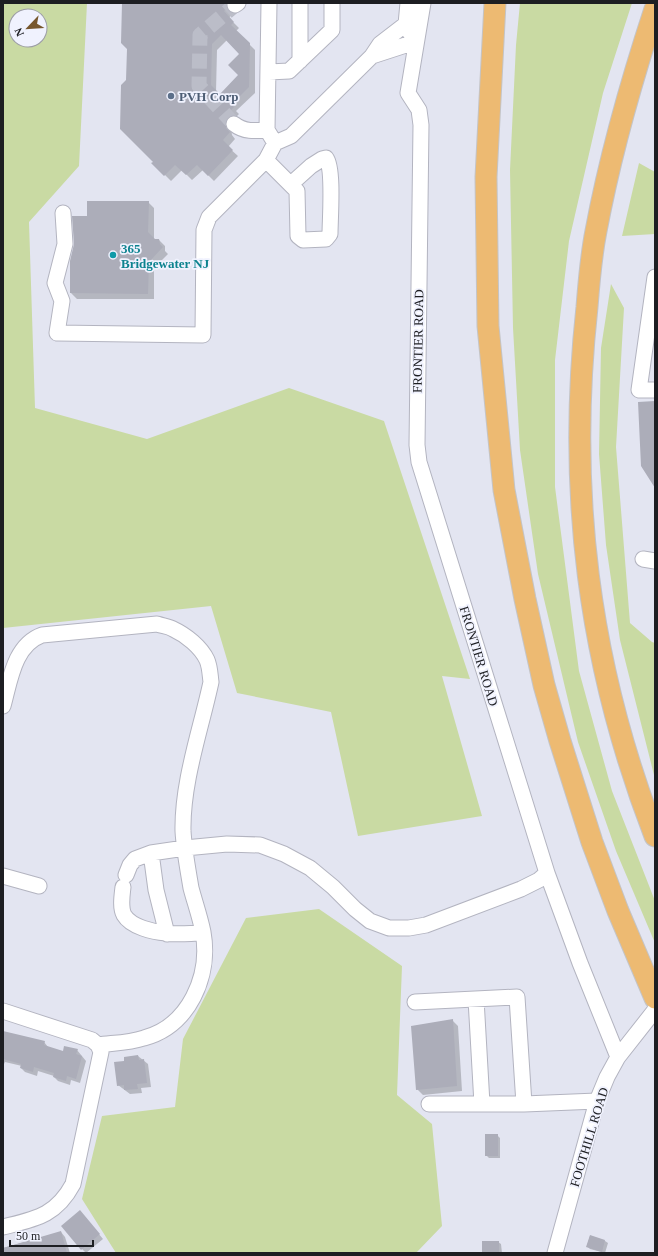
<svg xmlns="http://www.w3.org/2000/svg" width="658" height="1256" font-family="'Times New Roman',serif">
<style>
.green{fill:#c9daa3;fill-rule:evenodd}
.shadow{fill:#0003;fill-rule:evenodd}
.building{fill:#acadb9;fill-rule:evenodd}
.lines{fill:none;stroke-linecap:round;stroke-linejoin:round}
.minor-tunnel{stroke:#bbbdc8;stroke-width:15;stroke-dasharray:15 8;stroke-linecap:butt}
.minor-casing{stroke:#b3b4c0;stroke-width:17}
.highway-casing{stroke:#c4c4c6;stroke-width:23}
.minor{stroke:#fff;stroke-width:15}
.highway{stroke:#edba72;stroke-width:21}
.service-dot{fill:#5c6f8a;stroke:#f0f2fe;stroke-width:1.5}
.culture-dot{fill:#0f9aa8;stroke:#f0f2fe;stroke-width:1.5}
.labels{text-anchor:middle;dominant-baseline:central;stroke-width:3.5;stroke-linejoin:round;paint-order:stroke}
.service-label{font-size:13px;font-weight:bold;fill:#4e5e75;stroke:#f0f2fe;text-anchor:start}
.culture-label{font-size:13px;font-weight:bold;fill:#0d838f;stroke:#f0f2fe;text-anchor:start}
.street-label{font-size:13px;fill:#1d1e22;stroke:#f0f2fe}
</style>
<rect width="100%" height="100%" fill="#e3e5f1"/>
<!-- green -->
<path class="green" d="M3,3H87L79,166L29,222L35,408L147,439L289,388L384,421L470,679L442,676L482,816L358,836L331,712L237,693L211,606L3,628ZM16,16H40V40H16Z
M520,3H632L603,93L569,241L555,360V487L579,671L612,791L655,901V943L616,851L578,742L538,574L520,450L513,328L510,170L516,45Z
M639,163L655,172V234L622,236Z
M611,284L624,308L616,447L630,623L652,642L655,643V779L620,640L606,545L599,454L601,348Z
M319,909L402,966L397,1095L432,1124L442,1226L416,1253H116L82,1199L102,1116L175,1107L183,1039L246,918Z"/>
<!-- shadow -->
<path class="shadow" d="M123,3H236L233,7L232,14L229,18L239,28L236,31L255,50V93L236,111L239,114L228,125L231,128L232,135L235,139L228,147L238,156L214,181L203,170L192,180L182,170L171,181L153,163L154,162L127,80L128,48ZM227,40L240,54V75L220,96L216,92L217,50Z
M148,202L154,208V239L159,240L165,246V251L168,254L154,268V299H77L71,293L88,217Z
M452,1020L458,1026L462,1091L423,1095L417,1089Z
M3,1032L44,1042L48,1047L64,1052L77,1050L86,1061L80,1083L71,1080L70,1085L58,1081L54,1077V1076L38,1071L37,1076L25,1072L21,1068L22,1066L5,1062L3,1066Z
M138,1056L148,1064L151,1087L141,1088L142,1093L130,1094L118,1085L125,1062Z
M497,1135L500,1138V1158H489L486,1155Z
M84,1216L103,1239L86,1253L82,1249Z
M61,1232L65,1237L70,1253H3V1248Z
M590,1236L605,1241L608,1243L605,1253L590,1249L587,1246Z
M498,1242L501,1244L502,1253H483Z"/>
<!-- building -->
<path class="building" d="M122,3H226L227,8L224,11L234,22L231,25L250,43L249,87L231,105L234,107L223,118L226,121V128L230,132L223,140L233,150L208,176L197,165L186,175L175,165L164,176L151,163L153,162L120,129L121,85L126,80L127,49L121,43ZM221,35L239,54L228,65L238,75L220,94L211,85L212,44Z
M87,201H149L148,232L155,239H159L160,244L163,247L149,262L148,294L70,293V261L74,244L72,216H87Z
M655,401V488L641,466L638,402Z
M453,1019L457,1086L416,1090L411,1026Z
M3,1031L45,1041L44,1045L63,1051L64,1046L78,1049L76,1054L82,1056L76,1079L67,1076L66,1081L53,1077L54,1073L34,1067L33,1072L20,1068L21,1064L3,1059Z
M138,1055L139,1060L144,1059L147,1083L137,1084L138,1089L124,1090V1085L117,1086L114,1062L124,1061V1057Z
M485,1134H498V1156H485Z
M80,1210L100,1234L81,1250L61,1226Z
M61,1231L67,1253H3V1248Z
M590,1235L605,1240L602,1252L586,1247Z
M482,1241H499V1253H482Z"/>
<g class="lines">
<!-- minor-tunnel -->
<path class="minor-tunnel" d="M234,124L199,86L200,35L235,5"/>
<defs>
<path id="minor" d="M269,3L267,130L275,143
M300,3V61
M408,3L406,24L410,33
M235,5L238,3
M372,56L415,42
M269,72L289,71L332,30V3
M234,124C244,132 255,131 267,130
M266,160L297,191L298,236L303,240L326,239L330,234C330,219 334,168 326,158L322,159L311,166L291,184
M63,213L65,244L55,283L62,301L57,333L203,335L204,230L209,217L266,160L275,143L291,136L372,56L380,44L406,24
M655,277L639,390H655
M643,559L655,561
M3,706C10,681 14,645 42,635L157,624C162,626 168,626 173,629C186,635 201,647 207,660C210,667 210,675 211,682C201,729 182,782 183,831C184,849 188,870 191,888C195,903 200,917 203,932C211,976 189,1026 144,1038C129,1043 113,1043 98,1045
M151,853L156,890L167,934
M547,873L580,963L618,1057
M126,875L130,865L135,859L151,853L185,848L227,844L260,845L284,854L310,868L333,887L355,909L370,921L389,928H409L426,925L521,889L539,880L547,873L419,462L417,445L421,125L419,110L408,93L423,3
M3,876L39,886
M123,887C122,896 120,907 124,915C131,927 153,932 166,933C178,935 191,933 203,933
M476,999L482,1104
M415,1002L517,997L524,1104L597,1101
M3,1011L92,1040L98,1045L101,1052L73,1184C56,1216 35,1219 3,1227
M429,1104H524
M555,1253L597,1101L607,1077L618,1057L655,1010"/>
<path id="highway" d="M495,3L486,177L488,326L504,490L525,599L544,685L560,741L592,842L618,911L655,998
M655,9C631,82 610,156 596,231C591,256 589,281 587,307C567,491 588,663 655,836"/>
</defs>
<!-- minor casing -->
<use href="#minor" class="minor-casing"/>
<!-- highway casing -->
<use href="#highway" class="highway-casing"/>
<!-- minor -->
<use href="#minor" class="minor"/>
<!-- highway -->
<use href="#highway" class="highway"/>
</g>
<!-- markers -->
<circle class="service-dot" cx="171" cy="96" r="4"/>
<circle class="culture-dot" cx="113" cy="255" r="4"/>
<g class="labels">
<!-- service labels -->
<g class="service-label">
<text x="179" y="96">PVH Corp</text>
</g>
<!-- culture labels -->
<g class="culture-label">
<text x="121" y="248">365<tspan x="121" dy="15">Bridgewater NJ</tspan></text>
</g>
<!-- street labels -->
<g class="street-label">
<text transform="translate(418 341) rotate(-89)">FRONTIER ROAD</text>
<text transform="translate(479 656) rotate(73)">FRONTIER ROAD</text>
<text transform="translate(589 1137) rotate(-73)">FOOTHILL ROAD</text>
</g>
</g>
<!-- border -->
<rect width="658" height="1256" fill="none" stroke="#1d1e22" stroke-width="8"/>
<!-- north arrow -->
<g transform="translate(28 28) rotate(245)"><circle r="19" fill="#f0f2fe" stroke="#9c9da6"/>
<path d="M0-3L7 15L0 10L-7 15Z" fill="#77572d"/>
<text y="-6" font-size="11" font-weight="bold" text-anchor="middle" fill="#1d1e22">N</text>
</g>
<!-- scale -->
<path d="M10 1240v6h83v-6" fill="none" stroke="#1d1e22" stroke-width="2"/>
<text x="16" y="1240" font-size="12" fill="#1d1e22" stroke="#f0f2fe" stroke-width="3" paint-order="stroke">50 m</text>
</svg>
